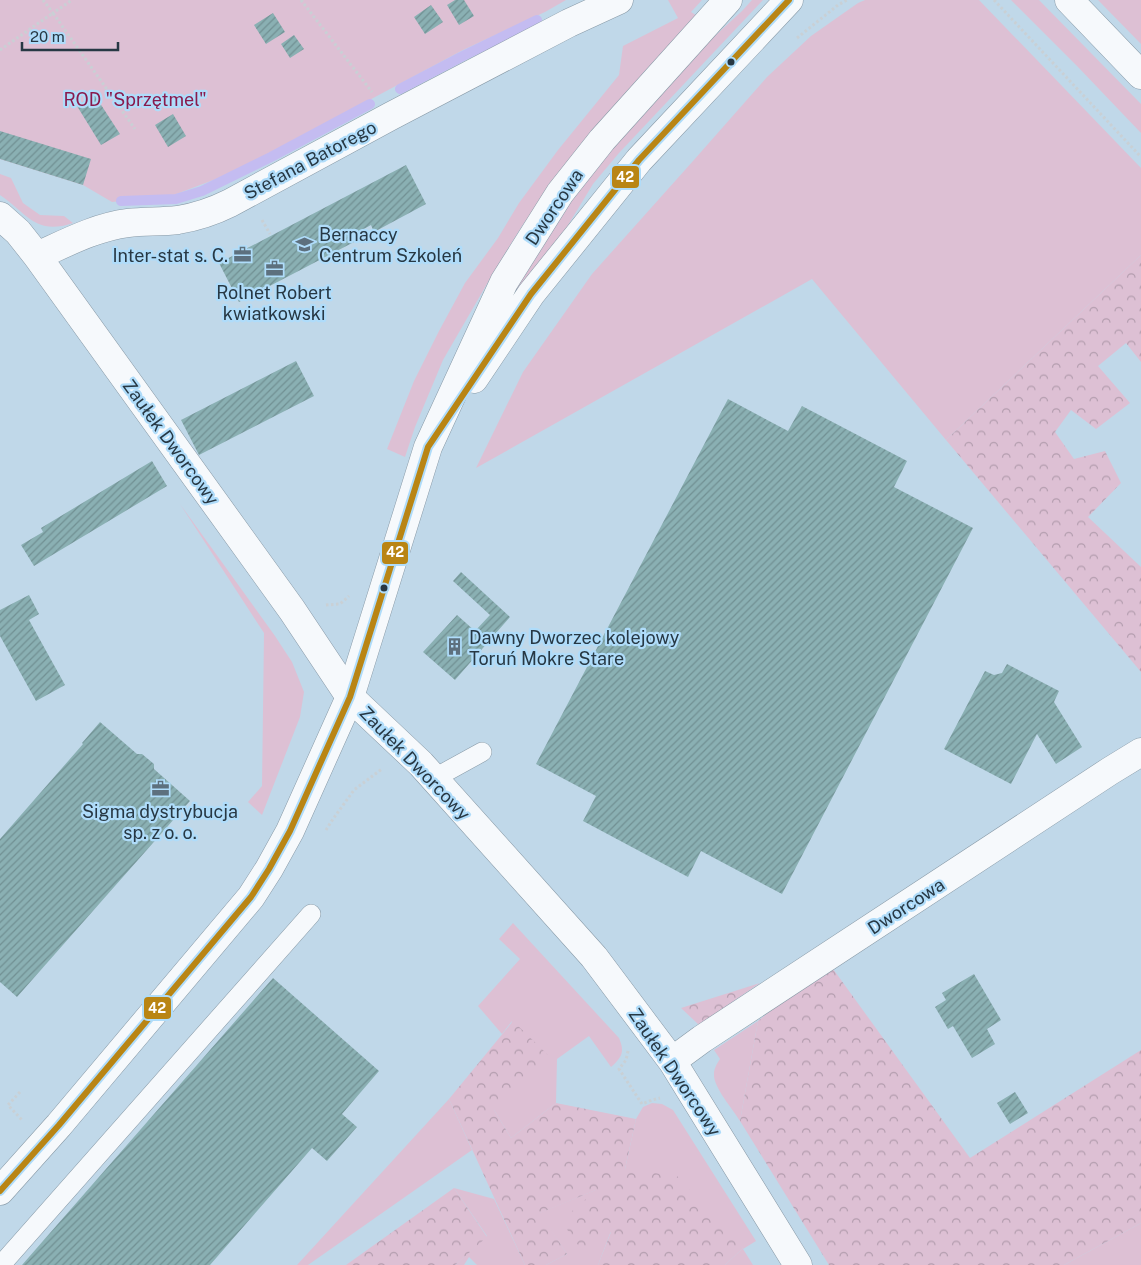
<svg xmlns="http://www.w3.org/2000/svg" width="1141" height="1265" font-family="'Public Sans',sans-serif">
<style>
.green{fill:#ddc0d4}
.forest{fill:url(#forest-crowns)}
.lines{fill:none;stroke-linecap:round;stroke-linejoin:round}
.stream{stroke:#c4bcf1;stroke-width:10}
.building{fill:url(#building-hatch)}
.lane-casing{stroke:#8799a6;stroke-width:20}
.street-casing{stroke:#8799a6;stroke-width:29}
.secondary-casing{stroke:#8799a6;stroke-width:29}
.path{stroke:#c9d0d5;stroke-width:3;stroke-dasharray:2.5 2.5;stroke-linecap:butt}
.lane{stroke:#f6f9fc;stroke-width:19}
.street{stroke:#f6f9fc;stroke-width:28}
.secondary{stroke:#f6f9fc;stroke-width:28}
.bus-1-casing{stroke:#afdcfa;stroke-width:10}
.bus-1{stroke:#b98514;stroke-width:6}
.bus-dot{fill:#273844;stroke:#afdcfa;stroke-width:2}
.labels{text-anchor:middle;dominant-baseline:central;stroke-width:4.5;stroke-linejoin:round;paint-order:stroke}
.park-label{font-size:18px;fill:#891a4d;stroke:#afdcfa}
.street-label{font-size:18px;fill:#273844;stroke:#afdcfa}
.poi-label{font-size:18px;fill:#273844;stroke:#afdcfa;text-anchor:start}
.line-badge{stroke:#afdcfa;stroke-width:2}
.badge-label{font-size:14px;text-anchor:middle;font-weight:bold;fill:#fff}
</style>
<defs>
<pattern id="forest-crowns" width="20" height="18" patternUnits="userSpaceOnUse" patternTransform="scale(1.25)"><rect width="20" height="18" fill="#ddc0d4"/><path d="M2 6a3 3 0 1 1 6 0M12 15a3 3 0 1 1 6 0" fill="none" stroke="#b39dae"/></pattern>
<pattern id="building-hatch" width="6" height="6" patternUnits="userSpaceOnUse" patternTransform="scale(1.25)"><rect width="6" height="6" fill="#8ab0b3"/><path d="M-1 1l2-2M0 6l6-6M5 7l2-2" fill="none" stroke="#719093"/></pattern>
</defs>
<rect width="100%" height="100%" fill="#c0d8e9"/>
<!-- green -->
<path class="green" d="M0,0H566L545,12L463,50L274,151L216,179L171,196L112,202L83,185L0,159Z
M668,0H702L691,12L699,17L587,139L522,226L495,270L443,360L415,427L405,457L387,449L414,381L439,331L465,283L498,238L519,203L558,150L619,75L623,46L678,18Z
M752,0H763L619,153L593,184L559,240L536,275L495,316L528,261L591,173L693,56L742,11Z
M865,0H979L1141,168V255L946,440L812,279L476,468L523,372L592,274L693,161L767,77L811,36L858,3Z
M1011,0H1039L1141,104V133L1078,67Z
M1098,0H1141V44Z
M0,174L11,178L23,203L40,215L64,216L73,223C35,236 27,213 0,195Z
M180,504L275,636L292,662L304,692L300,717L262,815L248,802L262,786L264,633Z
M513,923L619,1038C625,1052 622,1057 611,1067L589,1036L557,1059L556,1103L511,1138L494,1110L512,1021L502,1034L478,1006L520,959L499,939Z
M758,1021L740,1121C733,1109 713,1087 714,1074C714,1068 717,1064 720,1059L714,1050Z
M449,1099L472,1150L308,1265H297Z
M652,1103L662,1104L673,1110L756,1241L743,1249L753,1265H725L743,1248L625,1169L636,1119L643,1107Z
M454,1188L494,1199L525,1265H477L469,1257L464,1265H455L487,1236Z
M598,1189L611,1231L598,1265H546L567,1254L539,1213Z
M1141,1223V1265H1064Z"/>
<!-- forest -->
<path class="forest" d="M1141,255V362L1126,343L1098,366L1130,403L1096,429L1071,410L1055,432L1074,459L1105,451L1121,483L1088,517L1141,567V672L946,440Z
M828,962L970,1158L1141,1050V1223L1064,1265H829L740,1121L758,1021Z
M760,983L699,1025L681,1008Z
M513,1021L548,1055L494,1110L511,1138L556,1103L636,1119L625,1169L677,1176L743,1248L725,1265H598L611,1232L583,1252L561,1221L596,1190L540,1213L567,1254L546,1265H525L449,1099Z
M454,1188L487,1237L455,1265H346Z"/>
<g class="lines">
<!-- stream -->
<path class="stream" d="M400,89L463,56L537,20
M121,201L176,199L202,191L271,157L370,104"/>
</g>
<!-- building -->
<path class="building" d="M455,0H464L474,16L459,25L447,5Z
M431,5L443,22L425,34L414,17Z
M273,13L285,32L266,44L254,25Z
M294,35L304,49L290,58L281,44Z
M94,94L120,134L101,145L77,106Z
M173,114L186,136L168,147L155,125Z
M0,131L91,159L83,185L0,159Z
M406,165L426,204L374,232L371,225L351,236L354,242L239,302L219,263Z
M296,361L314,396L199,455L181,420Z
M728,399L788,431L802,406L907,461L894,487L973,528L782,894L701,851L688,877L583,821L596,796L536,764Z
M152,461L167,486L34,566L21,545L43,532L41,528Z
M461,572L510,617L455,680L423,652L457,615L475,631L490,615L453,581Z
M29,595L39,614L29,620L65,685L36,701L0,636V610Z
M1007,664L1059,691L1054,702L1082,747L1056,764L1037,734L1011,784L944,749L985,671L994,675L1002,673Z
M100,722L137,754H142L154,764V769L190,801L17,997L0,982V839L83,744L82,743Z
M974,974L1001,1020L987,1029L995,1044L972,1058L953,1026L948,1029L935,1007L946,1000L942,993Z
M273,978L379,1071L342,1114L357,1127L327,1161L312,1148L210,1265H22Z
M1015,1092L1028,1113L1010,1124L997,1103Z"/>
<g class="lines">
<defs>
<path id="lane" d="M433,779L482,752
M1,1265L311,914"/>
<path id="street" d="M0,216L18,232L37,256C66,243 96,227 128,223C144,221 161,222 178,220C196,217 214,211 230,203L391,116L569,23L619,0
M37,256L292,610L350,697L421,764L594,957L672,1061L798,1265
M672,1061L702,1039L1110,771L1141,752"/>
<path id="secondary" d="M1069,0L1141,75
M474,379L531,294L639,160L789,0
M0,1191L59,1125L251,897L269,869L290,831L350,697L428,447L504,282L560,193L602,140L728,0"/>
</defs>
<!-- lane casing -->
<use href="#lane" class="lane-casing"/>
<!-- street casing -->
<use href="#street" class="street-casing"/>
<!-- secondary casing -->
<use href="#secondary" class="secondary-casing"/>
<!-- path -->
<path class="path" d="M43,0L53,13L72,0
M301,0L372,92
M994,0L1141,157
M797,38L838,5L847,0
M0,50L53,13L135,129
M262,220L270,234
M326,605L340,604L349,596
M326,830L333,819L354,790L382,769
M628,1051L626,1060L619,1069L642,1104L652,1100L660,1098
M20,1092L8,1105L22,1120"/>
<!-- lane -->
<use href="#lane" class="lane"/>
<!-- street -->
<use href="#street" class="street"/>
<!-- secondary -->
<use href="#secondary" class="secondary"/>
<defs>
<path id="bus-1" d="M0,1191L59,1125L251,897L269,869L290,831L350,697L428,447L531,294L639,160L789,0"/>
</defs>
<!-- bus-1 casing -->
<use href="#bus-1" class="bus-1-casing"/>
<!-- bus-1 -->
<use href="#bus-1" class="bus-1"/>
</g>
<!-- icons -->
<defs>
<symbol id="university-bare" viewBox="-9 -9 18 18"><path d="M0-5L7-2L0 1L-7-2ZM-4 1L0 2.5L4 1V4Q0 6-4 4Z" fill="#5d707e" stroke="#afdcfa" stroke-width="2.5" paint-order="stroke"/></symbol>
<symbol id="office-bare" viewBox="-9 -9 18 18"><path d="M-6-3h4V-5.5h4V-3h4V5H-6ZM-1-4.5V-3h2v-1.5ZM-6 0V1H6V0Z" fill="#5d707e" stroke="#afdcfa" stroke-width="2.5" paint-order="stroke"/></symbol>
<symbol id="building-bare" viewBox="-9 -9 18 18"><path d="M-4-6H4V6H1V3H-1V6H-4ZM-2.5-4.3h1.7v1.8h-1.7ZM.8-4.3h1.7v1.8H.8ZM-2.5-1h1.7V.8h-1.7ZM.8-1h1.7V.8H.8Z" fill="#5d707e" stroke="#afdcfa" stroke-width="2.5" paint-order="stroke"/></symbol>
</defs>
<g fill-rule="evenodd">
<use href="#university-bare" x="292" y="232" width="25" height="25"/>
<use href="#office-bare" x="230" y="242" width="25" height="25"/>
<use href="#office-bare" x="262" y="256" width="25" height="25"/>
<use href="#building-bare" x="442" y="634" width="25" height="25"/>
<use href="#office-bare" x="148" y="776" width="25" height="25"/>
</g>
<!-- markers -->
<g class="bus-dot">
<circle cx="731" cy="62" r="4.5"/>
<circle cx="384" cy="588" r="4.5"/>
</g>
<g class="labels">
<!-- park labels -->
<g class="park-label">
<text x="135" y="99">ROD "Sprzętmel"</text>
</g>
<!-- street labels -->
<g class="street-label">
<text transform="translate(310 160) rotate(-28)">Stefana Batorego</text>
<text transform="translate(554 207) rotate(-56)">Dworcowa</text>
<text transform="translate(171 442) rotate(54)">Zaułek Dworcowy</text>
<text transform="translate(415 763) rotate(46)">Zaułek Dworcowy</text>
<text transform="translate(906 906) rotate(-33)">Dworcowa</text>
<text transform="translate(675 1072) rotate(56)">Zaułek Dworcowy</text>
</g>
<!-- poi labels -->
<g class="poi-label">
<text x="319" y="234">Bernaccy<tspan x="319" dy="21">Centrum Szkoleń</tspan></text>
<text x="228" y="255" text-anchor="end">Inter-stat s. C.</text>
<text x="274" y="292" text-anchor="middle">Rolnet Robert<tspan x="274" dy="21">kwiatkowski</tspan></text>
<text x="469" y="637">Dawny Dworzec kolejowy<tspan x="469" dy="21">Toruń Mokre Stare</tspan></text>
<text x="160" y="811" text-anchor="middle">Sigma dystrybucja<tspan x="160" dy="21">sp. z o. o.</tspan></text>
</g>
</g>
<g class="line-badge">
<rect x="611" y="165" width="29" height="24" rx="5" fill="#b98514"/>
<rect x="381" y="541" width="28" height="24" rx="5" fill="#b98514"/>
<rect x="143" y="996" width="29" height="24" rx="5" fill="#b98514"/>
</g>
<g class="badge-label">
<text x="625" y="182">42</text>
<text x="395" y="557">42</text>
<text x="157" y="1013">42</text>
</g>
<!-- scale -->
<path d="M22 42v8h96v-8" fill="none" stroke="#273844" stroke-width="2.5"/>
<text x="30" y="42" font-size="15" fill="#273844" stroke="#afdcfa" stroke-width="4" paint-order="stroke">20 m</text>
</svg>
